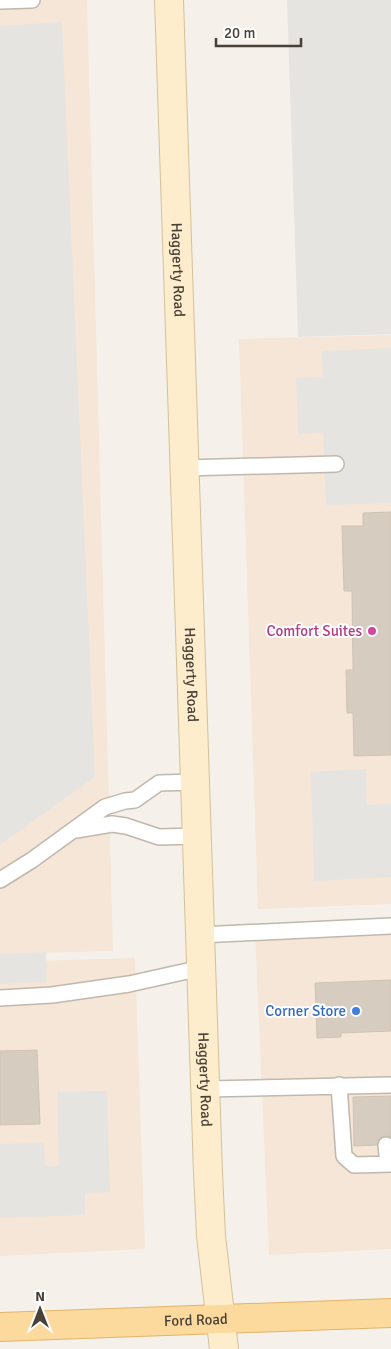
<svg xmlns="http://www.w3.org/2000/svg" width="391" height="1349" font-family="Signika,sans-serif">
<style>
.commercial{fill:#f5e6d7}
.parking{fill:#e6e4e1}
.building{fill:#d6ccc0;stroke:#d1c3b3}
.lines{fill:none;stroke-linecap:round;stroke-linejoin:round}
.service-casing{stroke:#c0b8ad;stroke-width:18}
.secondary-casing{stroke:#d3c09b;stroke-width:30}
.primary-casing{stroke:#e2b46b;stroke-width:30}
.service{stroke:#fff;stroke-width:15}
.secondary{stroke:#fdedcc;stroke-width:28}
.primary{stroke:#fcd99c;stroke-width:28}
.hotel-dot{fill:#d1479c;stroke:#fff;stroke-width:2}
.shop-dot{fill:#3f7fe0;stroke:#fff;stroke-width:2}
.labels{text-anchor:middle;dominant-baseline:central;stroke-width:4;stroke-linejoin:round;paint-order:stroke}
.street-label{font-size:15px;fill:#494138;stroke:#fff}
.hotel-label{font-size:15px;fill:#b23c85;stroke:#fff;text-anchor:end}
.shop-label{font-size:15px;fill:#366cbe;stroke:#fff;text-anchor:end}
</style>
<rect width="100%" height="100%" fill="#f5f1ea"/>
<!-- commercial -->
<path class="commercial" d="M0,0H87L113,951L0,954Z
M391,335V904L258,909L239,339Z
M391,925V1249L269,1255L255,931Z
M135,958L145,1249L0,1256V962Z"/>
<!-- parking -->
<path class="parking" d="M287,0H391V334L298,337Z
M62,22L95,777L0,845V26Z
M391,348V503L326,505L323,433L298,434L296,378L323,377L322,351Z
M366,769L367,805L391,804V877L314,881L311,772Z
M46,952L47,982L0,984V954Z
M107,1091L110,1192L85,1193V1215L0,1218V1144L44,1143L45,1166H59L57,1092Z"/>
<!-- building -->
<path class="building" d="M391,512V755L354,756L353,713H347L346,670H353L352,591H344L342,526H363V513Z
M391,980V1031L341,1033V1037L317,1038L315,983Z
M37,1050L40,1124L0,1125V1051Z
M391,1096V1137L386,1136L381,1137L377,1145L354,1146L353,1097Z"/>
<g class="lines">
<defs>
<path id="service" d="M0,1L32,0
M185,468L336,464
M76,830L112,824L126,826L159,837L197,836
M0,880L32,860L105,807L125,801L135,800L159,783L195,782
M200,935L391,926
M0,998L52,995L129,984L201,968
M339,1085L344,1156L354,1165L391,1164
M205,1089L391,1085
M386,1145L388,1164"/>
<g id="secondary">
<path id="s1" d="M169,0L208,1173L211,1236L224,1349"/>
</g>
<g id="primary">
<path id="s2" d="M0,1327L391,1313"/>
</g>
</defs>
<!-- service casing -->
<use href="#service" class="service-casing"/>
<!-- secondary casing -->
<use href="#secondary" class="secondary-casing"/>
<!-- primary casing -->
<use href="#primary" class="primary-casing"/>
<!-- service -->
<use href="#service" class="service"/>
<!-- secondary -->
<use href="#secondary" class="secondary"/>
<!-- primary -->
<use href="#primary" class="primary"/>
</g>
<!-- markers -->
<circle class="hotel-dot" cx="372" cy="631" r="5"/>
<circle class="shop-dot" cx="356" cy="1011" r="5"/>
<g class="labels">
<!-- street labels -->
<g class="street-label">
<text stroke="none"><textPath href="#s1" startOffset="270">Haggerty Road</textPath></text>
<text stroke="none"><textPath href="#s1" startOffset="675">Haggerty Road</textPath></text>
<text stroke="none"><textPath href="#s1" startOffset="1080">Haggerty Road</textPath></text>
<text stroke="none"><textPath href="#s2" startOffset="196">Ford Road</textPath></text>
</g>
<!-- hotel labels -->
<g class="hotel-label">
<text x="362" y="631">Comfort Suites</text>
</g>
<!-- shop labels -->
<g class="shop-label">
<text x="346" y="1011">Corner Store</text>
</g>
</g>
<!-- north arrow -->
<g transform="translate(40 1309)" stroke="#ffffff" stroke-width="4" paint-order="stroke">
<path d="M0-4L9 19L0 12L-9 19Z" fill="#494138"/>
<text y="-8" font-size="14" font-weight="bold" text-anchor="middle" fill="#494138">N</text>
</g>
<!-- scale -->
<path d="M216 38v8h85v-8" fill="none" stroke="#494138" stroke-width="2.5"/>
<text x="224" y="38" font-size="15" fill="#494138" stroke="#ffffff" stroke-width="4" paint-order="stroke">20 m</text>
</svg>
